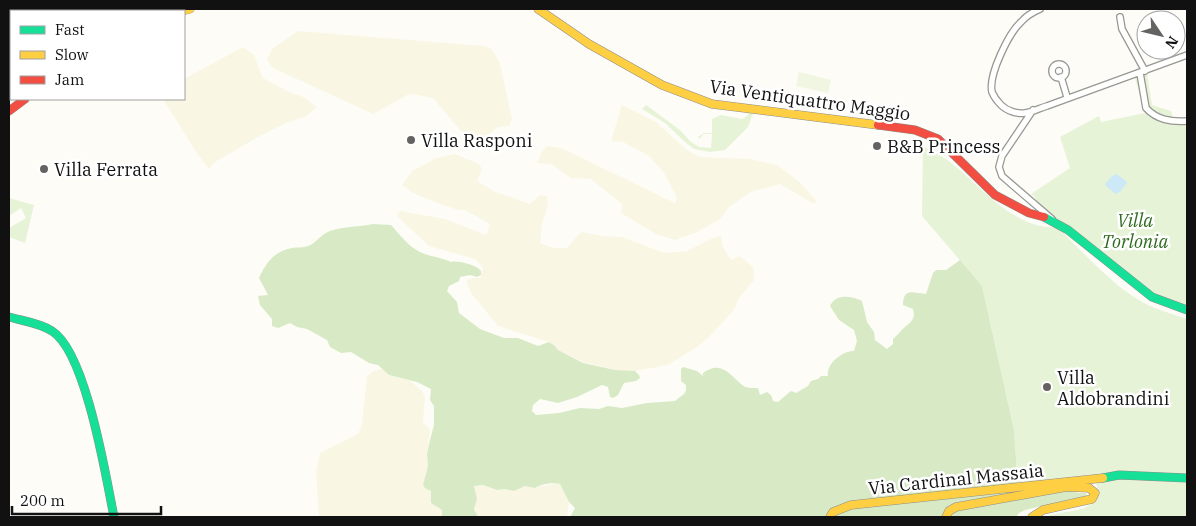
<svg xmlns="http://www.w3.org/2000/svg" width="1196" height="526" font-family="'IBM Plex Serif',serif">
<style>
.farmland{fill:#f9f7e4}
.green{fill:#e7f3d7}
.forest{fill:#d8eac5}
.pitch{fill:#f0f6e1}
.water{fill:#cde8f7}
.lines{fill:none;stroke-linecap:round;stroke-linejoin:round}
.street-casing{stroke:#979795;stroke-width:8}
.fast-casing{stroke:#8e8d8b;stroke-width:9}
.slow-casing{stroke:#8e8d8b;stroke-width:9}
.jam-casing{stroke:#8e8d8b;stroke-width:9}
.street{stroke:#fffffe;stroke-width:5.5}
.fast{stroke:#16e098;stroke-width:8}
.slow{stroke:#ffcf43;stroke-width:8}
.jam{stroke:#f24e42;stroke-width:8}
.poi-dot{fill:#646362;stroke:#fff;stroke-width:2}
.labels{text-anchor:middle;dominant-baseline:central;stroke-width:5;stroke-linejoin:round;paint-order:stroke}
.street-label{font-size:18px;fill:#111;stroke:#fff}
.poi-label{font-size:18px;fill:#111;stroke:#fff;text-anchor:start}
.park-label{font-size:18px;font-style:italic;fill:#2f6b1f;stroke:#fff}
</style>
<rect width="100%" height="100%" fill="#fdfcf7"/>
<!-- farmland -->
<path class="farmland" d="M298,31L484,46L492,49L500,63L512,119L509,126L498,127L488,135L480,144L460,130L433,98L424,96L409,94L373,114L273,68L267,60L272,49Z
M243,47L254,55L263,78L287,91L303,97L317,107L305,117L288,122L258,137L215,162L209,169L198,155L163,99H184V79Z
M622,105L656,122L687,150L700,157L750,159L777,165L797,180L817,201L814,204L780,184L751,192L729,207L719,220L695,233L675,240L656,234L621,213L622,204L591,179L571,178L551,164L537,163L541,153L547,146L561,148L675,203L677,198L664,173L649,156L623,142L611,141Z
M455,154L479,164L482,169L477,181L496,192L530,204L540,195L547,196L548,205L542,224L540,243L553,248H567L581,232L603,236L622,237L664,253L687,251L713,238L721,236L723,247L729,257L731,260L740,256L753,267L754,280L739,298L734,310L709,337L694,349L668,365L635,371L615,370L583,362L558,350L555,346L549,342L498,326L471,293L466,281L472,278H480L483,268L475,259L429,246L397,216L400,211L445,219L486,235L490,224L465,210H458L440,204L413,193L402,185L412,171L436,158Z
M383,369L389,375L409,380L421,390L425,396L423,423L430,429L427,454L428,466L425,478L437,507L442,510V517H319L316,473L320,453L358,434L362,424L367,376L374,371Z
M556,483L560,484L569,502L567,517H479L476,515L474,505L477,499L474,486L483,485L497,490L505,489L514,491L525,486H546Z"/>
<!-- green -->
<path class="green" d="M1147,73L1152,105L1171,111L1173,118L1187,117V308L1153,296L1123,274L1037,202L1035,197L1031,194L1070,168L1060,137L1099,116L1101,122L1145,113L1135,78Z
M646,105L680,130L691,142L699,147L711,148L712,134H704L699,139L698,137L704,133H712V119L721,115L742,119L747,116L749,112L753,113L748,127L725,150L710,152L694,149L685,142L665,123L642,109Z
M923,146C932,151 942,156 950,162C981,186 1014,230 1057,227C1081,250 1115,288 1144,303C1157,310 1173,314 1187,319V475L1119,473L1091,476L1088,474L1083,478L1018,487L1014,430L982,286L922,216Z
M9,198L34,205L25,243L9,237V228L26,218L21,208L9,216Z
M1120,478L1187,481V517H1045C1066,508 1104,516 1096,482Z"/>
<!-- forest -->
<path class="forest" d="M373,224L391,225C400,235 408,246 420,252C430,257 441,257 451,262C457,260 477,265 481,271V275L477,277L470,275L460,277L459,281L449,286L447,291L457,302L459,313L480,329L504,338H518L538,346L549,342L555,346L558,350L583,363L615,370L635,371L639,375L640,378L636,381L624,383L618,395L613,398L610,397L608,387L602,385L577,397L558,403L540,399L533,405L532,411L536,415L559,413L580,408L599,409L608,406L622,408L647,403L675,401L684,394L686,391V385L681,381V369L683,367L697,371L703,376V373C723,359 730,377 745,387C748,388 754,388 758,388L760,395L767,392L771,395L773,401L778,402L791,391L796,393L808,386L811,381L818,379L821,376H828C826,363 843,351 854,351L857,341L854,330L839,320L830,306C836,293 852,296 862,301L867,322L874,332L875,340L887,349L893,344V339C899,334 900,331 905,327C911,322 916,318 913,309L903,305C903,287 914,293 926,294L933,273L936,270H946L960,260L982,286L1014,430L1018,489L1067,490L1079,493H1086L1087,497L1076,501L1072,499L1025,510L1019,513L1016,517H570L575,508L569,502L560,484C555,482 540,484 535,488L525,486L514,491L505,489L497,490L483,485L474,486L477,499L474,509L478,517H442V510L431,503V491L425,488L423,485L428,466L427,454L429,444L434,425V406L430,400L431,389L417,382L389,375L378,365L369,363L351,352L341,353L330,347L327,340L307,329L297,327L290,323L278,328L272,326V319L260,305L258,296L268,295L259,278C266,263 274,251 292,248C297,247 303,248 308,246C315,244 320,235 330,231C344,226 359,227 373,224Z"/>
<!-- pitch -->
<path class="pitch" d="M799,72L831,80L828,93L796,86Z"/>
<!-- water -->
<path class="water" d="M1116,174L1125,180L1127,183L1120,192L1116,194L1107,187L1105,184L1112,176Z"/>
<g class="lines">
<defs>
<path id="street" d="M16,9L20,11
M1040,9C1033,12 1026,16 1021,22C1009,33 988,75 992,92C994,97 997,101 1001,105C1007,111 1017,114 1025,113C1033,112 1040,108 1047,106L1187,55
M1120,17L1122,29L1145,71
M1052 71a7 7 0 1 1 14 0a7 7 0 1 1-14 0Z
M1140,73L1146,108C1157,120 1171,122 1187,121
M1061,77L1067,97
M1033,110L1002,156L999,167L1002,176L1052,219"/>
<path id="fast" d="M1044,217L1068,230L1152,297L1187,310
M9,317C23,321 40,323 52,331C86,352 106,477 114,517
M1103,478L1119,475L1187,478"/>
<path id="slow" d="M538,9L589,44L662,85L712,104L878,125
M58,11L61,9
M182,11L190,9
M830,517L833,512L851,505L1103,478
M946,517L949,511L956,507L1066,487L1089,488L1095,493L1092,499L1043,510L1032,517"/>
<path id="jam" d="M9,86L11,82
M9,111L25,99
M878,125L915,130L938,139L995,195L1029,213L1044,217"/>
</defs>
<!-- street casing -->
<use href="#street" class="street-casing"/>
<!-- fast casing -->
<use href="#fast" class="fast-casing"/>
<!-- slow casing -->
<use href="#slow" class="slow-casing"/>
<!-- jam casing -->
<use href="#jam" class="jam-casing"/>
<!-- street -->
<use href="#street" class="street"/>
<!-- fast -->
<use href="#fast" class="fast"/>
<!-- slow -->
<use href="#slow" class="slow"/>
<!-- jam -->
<use href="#jam" class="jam"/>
</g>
<!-- markers -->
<g class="poi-dot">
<circle cx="411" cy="140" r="5"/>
<circle cx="877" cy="146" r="5"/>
<circle cx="44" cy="169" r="5"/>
<circle cx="1047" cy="387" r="5"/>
</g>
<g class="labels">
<!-- street labels -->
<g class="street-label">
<text transform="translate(810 100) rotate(8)">Via Ventiquattro Maggio</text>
<text transform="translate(956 479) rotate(-6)">Via Cardinal Massaia</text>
</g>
<!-- poi labels -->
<g class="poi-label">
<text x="421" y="140">Villa Rasponi</text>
<text x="887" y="146">B&amp;B Princess</text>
<text x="54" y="169">Villa Ferrata</text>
<text x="1057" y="377">Villa<tspan x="1057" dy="21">Aldobrandini</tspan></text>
</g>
<!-- park labels -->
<g class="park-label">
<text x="1135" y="220">Villa<tspan x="1135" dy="21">Torlonia</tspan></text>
</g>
</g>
<!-- border -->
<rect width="1196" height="526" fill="none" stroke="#111111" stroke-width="20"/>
<!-- legend -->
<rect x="10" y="10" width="175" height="90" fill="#ffffff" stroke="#a0a0a0"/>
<rect x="20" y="26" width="25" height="8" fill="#16e098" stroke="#a0a0a0"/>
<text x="55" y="35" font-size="15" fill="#111111">Fast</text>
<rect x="20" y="51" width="25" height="8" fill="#ffcf43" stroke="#a0a0a0"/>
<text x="55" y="60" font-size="15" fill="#111111">Slow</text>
<rect x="20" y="76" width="25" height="8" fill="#f24e42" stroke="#a0a0a0"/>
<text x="55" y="85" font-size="15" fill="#111111">Jam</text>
<!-- north arrow -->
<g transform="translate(1161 35) rotate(125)"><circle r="24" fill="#ffffff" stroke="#a0a0a0"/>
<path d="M0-4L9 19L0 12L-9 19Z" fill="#646362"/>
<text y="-8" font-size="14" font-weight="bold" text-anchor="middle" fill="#111111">N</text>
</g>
<!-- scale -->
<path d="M12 506v8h149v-8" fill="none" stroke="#111111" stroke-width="2.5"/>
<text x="20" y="506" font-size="15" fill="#111111" stroke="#ffffff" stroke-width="4" paint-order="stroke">200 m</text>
</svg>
